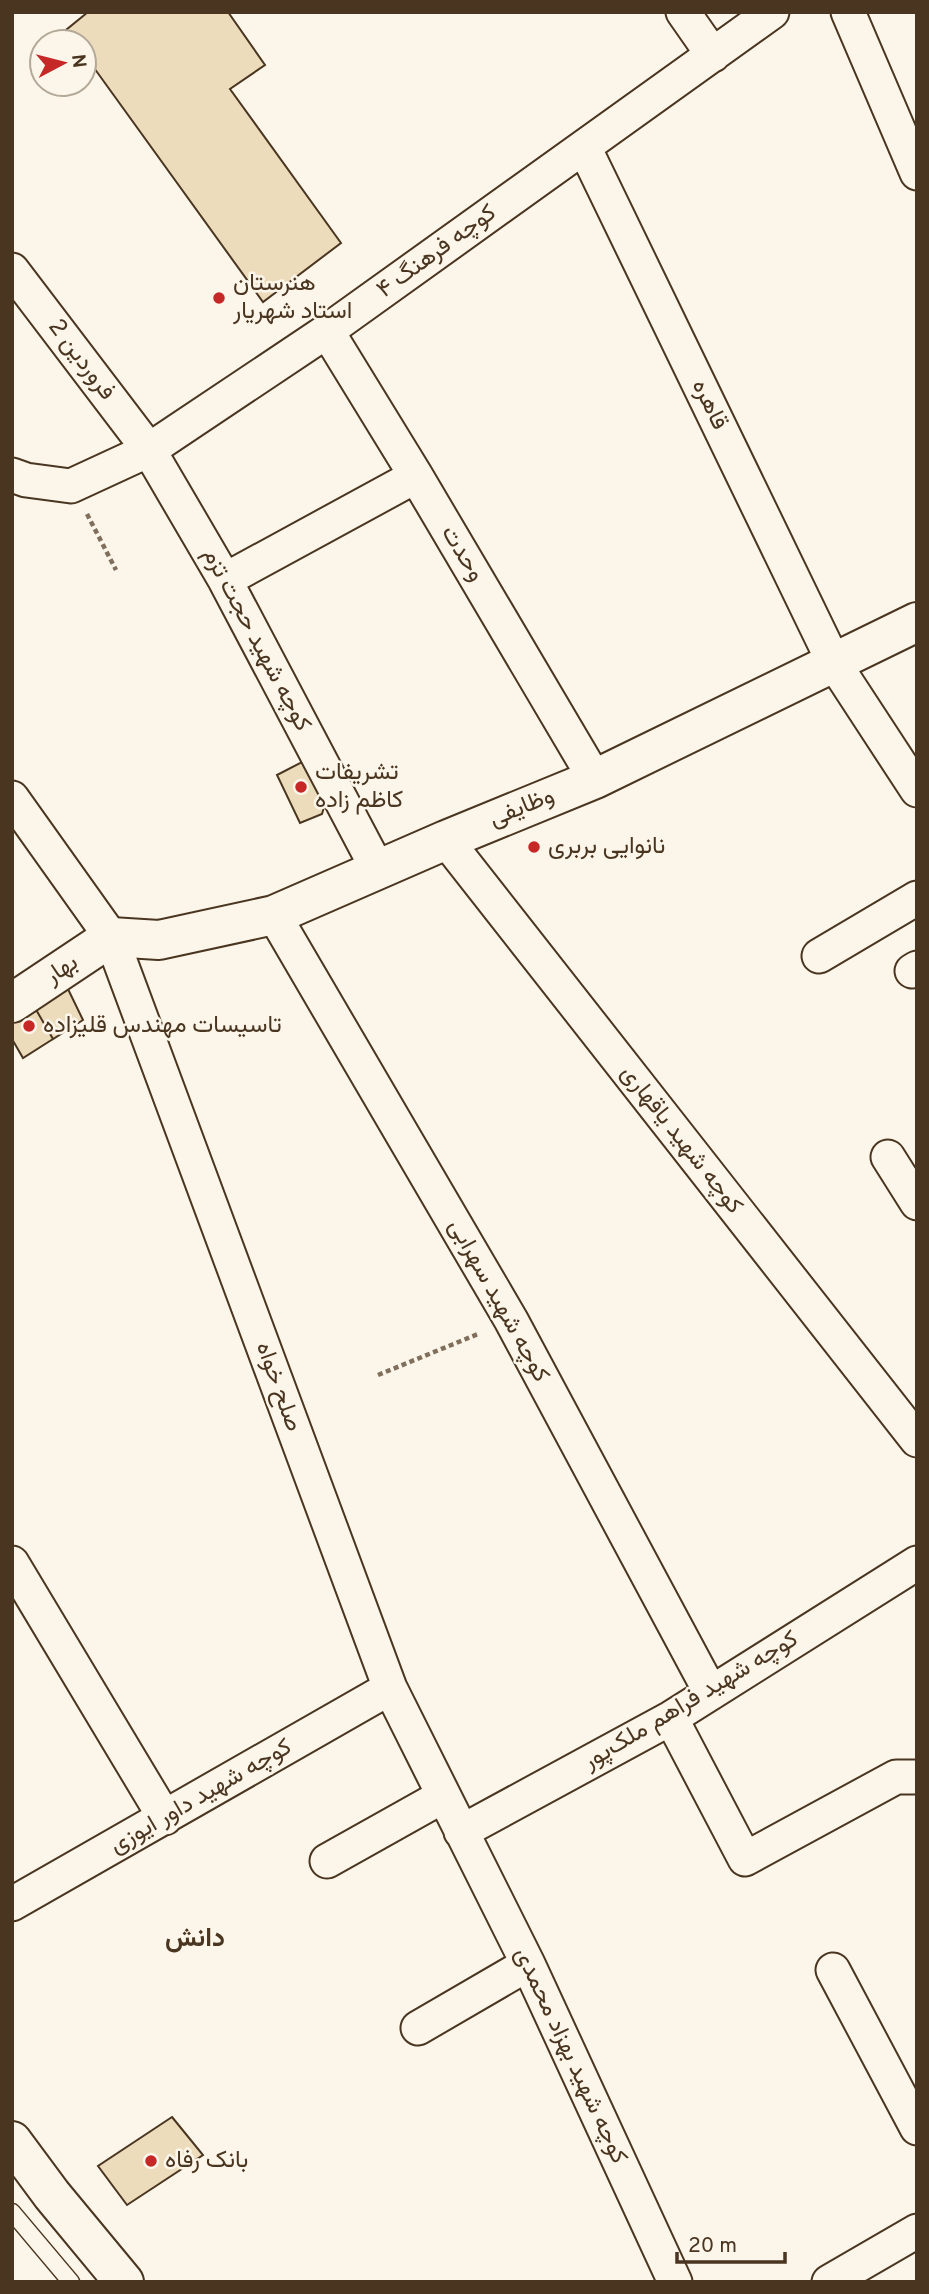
<svg xmlns="http://www.w3.org/2000/svg" width="929" height="2294" font-family="Overpass,Vazirmatn,sans-serif">
<style>
.building{fill:#ecdcbc;stroke:#4a3520;stroke-width:2}
.lines{fill:none;stroke-linecap:round;stroke-linejoin:round}
.lane-casing{stroke:#4a3520;stroke-width:19}
.street-casing{stroke:#4a3520;stroke-width:37}
.secondary-casing{stroke:#4a3520;stroke-width:42}
.path{stroke:#7f6f5c;stroke-width:4.5;stroke-dasharray:5 3.5;stroke-linecap:butt}
.lane{stroke:#fbf6e9;stroke-width:16}
.street{stroke:#fbf6e9;stroke-width:33}
.secondary{stroke:#fbf6e9;stroke-width:38}
.poi-dot{fill:#c62828;stroke:#fbf6e9;stroke-width:2.5}
.labels{text-anchor:middle;dominant-baseline:central;stroke-width:5;stroke-linejoin:round;paint-order:stroke}
.street-label{font-size:24px;fill:#4a3520;stroke:#fbf6e9}
.poi-label{font-size:24px;fill:#4a3520;stroke:#fbf6e9;text-anchor:start}
.neighbourhood-label{font-size:26px;font-weight:bold;fill:#4a3520;stroke:#fbf6e9}
</style>
<rect width="100%" height="100%" fill="#fbf6e9"/>
<!-- building -->
<path class="building" d="M88,12H228L265,65L230,89L341,243L263,302L84,54V42H75L66,30Z
M306,760L326,800L322,814L300,823L277,775Z
M67,987L83,1020L53,1039L31,1001Z
M31,1001L53,1039L23,1058L12,1039V1013Z
M172,2117L203,2155L127,2205L98,2166Z"/>
<g class="lines">
<defs>
<path id="lane" d="M12,2212L71,2282"/>
<path id="street" d="M683,12L713,55
M848,12L917,173
M584,147L834,663L917,790
M12,270L149,450L225,580L378,870
M327,331L416,476L595,779
M12,475L26,480L71,486L149,450L327,331L772,12
M225,580L416,476
M12,798L111,937L390,1688L528,1964L675,2282
M446,840L917,1440
M274,915L511,1320L711,1693
M819,956L917,898
M912,971L917,968
M888,1157L917,1203
M12,1563L165,1818
M671,1718L745,1859L896,1777H917
M461,1832L671,1718L917,1563
M327,1861L443,1796
M12,1904L390,1688
M833,1970L917,2128
M418,2028L528,1964
M829,2282L917,2231"/>
<path id="secondary" d="M12,1003L111,937L159,940L274,915L446,840L595,779L917,622
M12,2141L52,2195L124,2282"/>
</defs>
<!-- lane casing -->
<use href="#lane" class="lane-casing"/>
<!-- street casing -->
<use href="#street" class="street-casing"/>
<!-- secondary casing -->
<use href="#secondary" class="secondary-casing"/>
<!-- path -->
<path class="path" d="M87,514L116,570
M378,1375L478,1334"/>
<!-- lane -->
<use href="#lane" class="lane"/>
<!-- street -->
<use href="#street" class="street"/>
<!-- secondary -->
<use href="#secondary" class="secondary"/>
</g>
<!-- markers -->
<g class="poi-dot">
<circle cx="219" cy="298" r="7"/>
<circle cx="301" cy="787" r="7"/>
<circle cx="534" cy="847" r="7"/>
<circle cx="29" cy="1026" r="7"/>
<circle cx="151" cy="2161" r="7"/>
</g>
<g class="labels">
<!-- street labels -->
<g class="street-label">
<text transform="translate(437 252) rotate(-36)">کوچه فرهنگ ۴</text>
<text transform="translate(81 360) rotate(53)">فروردین 2</text>
<text transform="translate(709 405) rotate(64)">قاهره</text>
<text transform="translate(462 554) rotate(59)">وحدت</text>
<text transform="translate(256 640) rotate(62)">کوچه شهید حجت تزم</text>
<text transform="translate(522 808) rotate(-22)">وظایفی</text>
<text transform="translate(62 970) rotate(-34)">بهار</text>
<text transform="translate(681 1140) rotate(52)">کوچه شهید یاقهاری</text>
<text transform="translate(498 1301) rotate(61)">کوچه شهید سهرابی</text>
<text transform="translate(278 1387) rotate(70)">صلح خواه</text>
<text transform="translate(691 1701) rotate(-31)">کوچه شهید فراهم ملک‌پور</text>
<text transform="translate(201 1797) rotate(-30)">کوچه شهید داور ایوزی</text>
<text transform="translate(570 2056) rotate(65)">کوچه شهید بهزاد محمدی</text>
</g>
<!-- poi labels -->
<g class="poi-label">
<text x="233" y="284">هنرستان<tspan x="233" dy="28">استاد شهریار</tspan></text>
<text x="315" y="773">تشریفات<tspan x="315" dy="28">کاظم زاده</tspan></text>
<text x="548" y="847">نانوایی بربری</text>
<text x="43" y="1026">تاسیسات مهندس قلیزاده</text>
<text x="165" y="2161">بانک رفاه</text>
</g>
<!-- neighbourhood labels -->
<g class="neighbourhood-label">
<text x="195" y="1939">دانش</text>
</g>
</g>
<!-- border -->
<rect width="929" height="2294" fill="none" stroke="#4a3520" stroke-width="28"/>
<!-- north arrow -->
<g transform="translate(63 63) rotate(83)"><circle r="33" fill="#fbf6e9" stroke="#b4a999" stroke-width="2"/>
<path d="M0-5L12 26L0 18L-12 26Z" fill="#c62828"/>
<text y="-10" font-size="19" font-weight="bold" text-anchor="middle" fill="#4a3520">N</text>
</g>
<!-- scale -->
<path d="M677 2252v10h108v-10" fill="none" stroke="#4a3520" stroke-width="3.5"/>
<text x="688" y="2252" font-size="21" fill="#4a3520" stroke="#fbf6e9" stroke-width="5" paint-order="stroke">20 m</text>
</svg>
